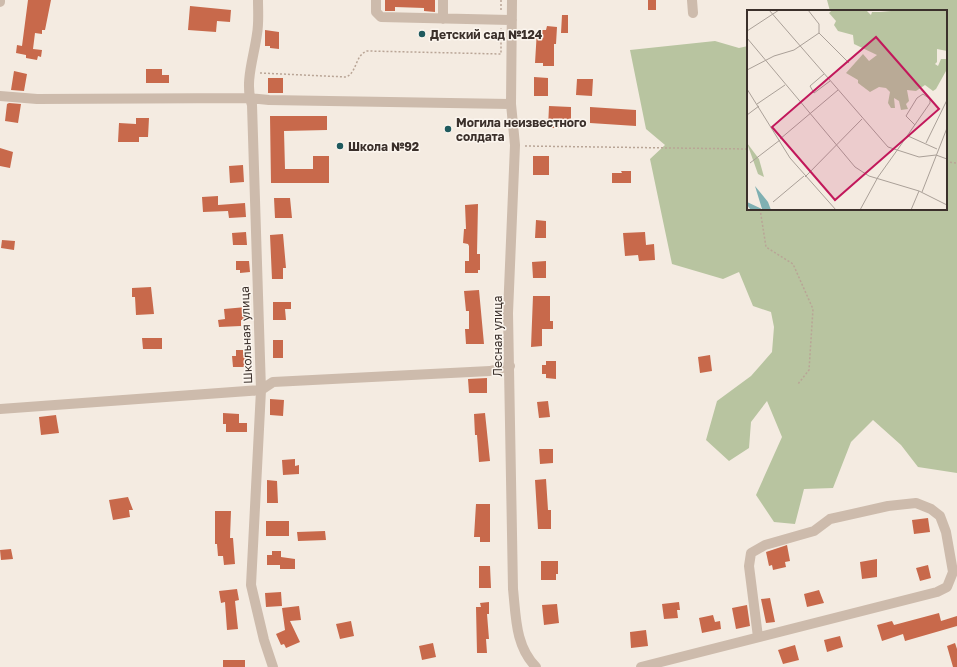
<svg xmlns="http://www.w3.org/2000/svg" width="957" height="667" font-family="'Golos Text',sans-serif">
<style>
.green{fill:#b8c4a0}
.building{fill:#c8694b}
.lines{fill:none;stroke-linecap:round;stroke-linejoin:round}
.path{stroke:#b9a596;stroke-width:1.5;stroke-dasharray:2 2;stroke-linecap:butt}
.minor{stroke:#cdbbac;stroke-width:10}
.poi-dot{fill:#1f5a5e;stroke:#fbf5ee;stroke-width:1.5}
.labels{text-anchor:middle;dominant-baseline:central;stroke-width:3;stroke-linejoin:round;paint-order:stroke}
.poi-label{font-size:12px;font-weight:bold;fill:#3b302b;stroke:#fbf5ee;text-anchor:start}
.street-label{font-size:12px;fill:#3b302b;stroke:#fbf5ee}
.inset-road{fill:none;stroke:#aaa098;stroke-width:1}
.view{fill:#c2185b;fill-opacity:0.15;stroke:#c2185b;stroke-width:2}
.inset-edge{fill:none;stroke:#3b302b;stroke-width:2}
</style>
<rect width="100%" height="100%" fill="#f4ebe1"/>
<!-- green -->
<path class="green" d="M827,0H957V473L918,467L901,445L873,420L851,442L833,488L804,489L795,524L774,522L756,495L782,437L767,401L751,422L749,448L729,461L706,440L717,401L751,376L772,352L774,327L771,312L753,306L739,272L723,279L672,264L650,159L665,145L646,129L630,50L715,41L739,48L748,46V209H946V11H830Z"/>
<!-- building -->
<path class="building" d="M28,0H51L45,30H42V34L35,33L33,49L42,50L41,57L38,56L37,60L26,58V55L16,53L17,45L22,46Z
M385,0H435V12L424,11V8L395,7V11H385Z
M648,0H656V10H648Z
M190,6L231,10L230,22L217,21L216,32L188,30Z
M562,15H568V33H561Z
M547,26L557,27L556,44H554V66H543V63H535L537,30H546Z
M265,30L279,32V49L270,48V46H265Z
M146,69H162V75H169V83H146Z
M14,71L27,74L24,91L11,90Z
M534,77L548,78V96H534Z
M268,78H283V93H268Z
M577,79H593L592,96L576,95Z
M9,103L21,104L18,123L5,121L7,104Z
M549,106L571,107V124H563V128H548Z
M590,107L636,110V126L590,123Z
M270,116H327V130L284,131L285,169H313V156H329V183H271Z
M136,118H149L148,137H139V142H118L119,123L136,124Z
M0,148L13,152L10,168L0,166Z
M533,156H549V175H533Z
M243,165L244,182L230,183L229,166Z
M621,171H631V183H612V173H622Z
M218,196V205L245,203L246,217L229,218L228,211L203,212L202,197Z
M274,198H290L292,218H275Z
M478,204L477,254H480V270H478V273H465V261H469V246L468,244L463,243L464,229H466L465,205Z
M536,220L546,221V238H535Z
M246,232L247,245H233L232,233Z
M645,232L646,245L654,244L655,260L639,261L638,255L625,256L623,233Z
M283,234L286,268H283V279H272L270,235Z
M2,240L15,241L14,250L1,248Z
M236,261H249L250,272L240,273V270H236Z
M546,261V278H533L532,262Z
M151,287L154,314L136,315L135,297H132V288Z
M479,290L484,344H466L465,329H469V311H466L464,291Z
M533,296H550V321H553V329H542V346L531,347Z
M273,302H291V309H285L286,320H273Z
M246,307L247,320H241V326L219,327L218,320L225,319L224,309Z
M142,338H162V349H143Z
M273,340H283V358H273Z
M236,350H243V355H246V367H233L232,356H236Z
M710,355L712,371L700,373L698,357Z
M546,361H556V379L546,378V374H542V365H546Z
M487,378V393H469L468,379Z
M270,399L284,400L283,416L270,415Z
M548,401L550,417L539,418L537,402Z
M223,413L239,414V423H247V432H226V424H223Z
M485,413L490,461L479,462L477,435H475L474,414Z
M56,415L59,433L41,435L39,417Z
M539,449H553V463L540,464Z
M295,459V466L299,465V474L283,475L282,460Z
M546,479L548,510H551V529H538L535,480Z
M267,480L277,481L278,503H267Z
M128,497L133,510H129L130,517L113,520L109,500Z
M476,504H490V542H480V537H474Z
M215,511H231L230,538H233L235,564L224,565L223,556H218L217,544H215Z
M928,518L930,532L914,534L912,520Z
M266,521H289V536H266Z
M325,531L326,540L298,541L297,532Z
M787,545L790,561L785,562L786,567L773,570L772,565L769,566L766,552Z
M11,549L13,559L1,560L0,550Z
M272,551H281V557L295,559V569H280V565H267V555H272Z
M877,559V577L862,579L860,562Z
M541,561H558V574H556V580H541Z
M928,565L931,578L920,581L916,568Z
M479,566H490L491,588H479Z
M237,589L239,600L235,601L238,629L227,630L225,602L221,603L219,591Z
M819,590L824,603L807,607L804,594Z
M281,592L282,606L266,607L265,593Z
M770,598L775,622L766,623L761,599Z
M489,602V614H487L489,639H486L487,653H477L476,607H481L480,603Z
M679,602L680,610H677L678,618L664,619L662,604Z
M557,604L559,623L544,625L542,605Z
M747,605L750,626L736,629L732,608Z
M299,606L301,620L290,621L300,642L286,648L284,644L281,645L276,634L285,630L282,608Z
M939,613L941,621L957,616V626L905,641L903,634L882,641L877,625L892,621L894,625Z
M713,615L715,622L720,621L721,629L702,633L699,618Z
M351,621L354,636L340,639L336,624Z
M646,630L648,646L631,648L630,632Z
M840,636L843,647L827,652L824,640Z
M433,643L436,657L422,660L419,646Z
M955,643L957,649V667H953L947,646Z
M795,645L799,660L783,664L778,650Z
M223,660H245V667H223Z"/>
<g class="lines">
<!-- path -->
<path class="path" d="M501,0V11
M260,73L346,77C357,73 355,55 367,51L501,54V28
M525,146L748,149
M946,162L957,163
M760,209L766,247L793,264L813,309L809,370L798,384"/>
<!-- minor -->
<path class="minor" d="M258,0C258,11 259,23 257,34C254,57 244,83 252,105L261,390L251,585L264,640L273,667
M376,0V12L381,17L512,20
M512,0L511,104L515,145L508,313L513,589C516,616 515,646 536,667
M692,0L693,13
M0,2V0
M443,19V0
M0,96L37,99L250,98L269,100L511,104
M0,409L261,390L273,382L490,371L510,366
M641,667L937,592L947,587L953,572L946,532L940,516L931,509L916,503L888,506L830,519L814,531L765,545L751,553L749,566L758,637"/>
</g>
<!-- markers -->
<g class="poi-dot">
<circle cx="422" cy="34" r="4"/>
<circle cx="448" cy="129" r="4"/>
<circle cx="340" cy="146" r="4"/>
</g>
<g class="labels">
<!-- poi labels -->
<g class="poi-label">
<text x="430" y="34">Детский сад №124</text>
<text x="456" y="122">Могила неизвестного<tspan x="456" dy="14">солдата</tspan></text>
<text x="348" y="146">Школа №92</text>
</g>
<!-- street labels -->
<g class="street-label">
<text transform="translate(246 335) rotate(-92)">Школьная улица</text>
<text transform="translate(497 336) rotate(-90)">Лесная улица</text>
</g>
</g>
<!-- overview -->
<g transform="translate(747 10)">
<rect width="200" height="200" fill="#f4ebe1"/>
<path d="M85,0H119L124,5L125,2H144L123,0H200V41L190,39V52L188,54L191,56L194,49H200L199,61L189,79L186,81L178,75L169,81L160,80L162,91L159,94L161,99L154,100L152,91L147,88L148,98H144L141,93L143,82L139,78L132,77L123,82L111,73V70L99,63L116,44L122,51L130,45L107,34L106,25L91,21L87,15L89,11L82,3ZM0,133L12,149L17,167L11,164Z" fill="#b8c4a0"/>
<path d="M8,176L21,192L24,200H4L0,195V192L15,199Z" fill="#7fb0b2"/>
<path class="inset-road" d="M22,0L141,137L172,147L189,145L200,149M61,0L72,14V23M0,21L32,0M72,23L102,53M0,28L108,157L122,166L172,181L200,195M0,60L27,46L47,40L72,23M77,64L63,76L67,83L83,71M0,79L43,148L89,200M10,94L38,75M0,105L12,96M161,126L190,139M33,129L91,80M179,133L200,90M3,153L33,130M58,167L115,109M175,182L200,118M26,192L57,166M113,200L131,167L151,139L183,93V89L176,84L170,88L159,106L168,115M164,200L172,181"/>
<path class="view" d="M129,27L192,99L88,190L25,117Z"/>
<rect width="200" height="200" class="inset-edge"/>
</g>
</svg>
